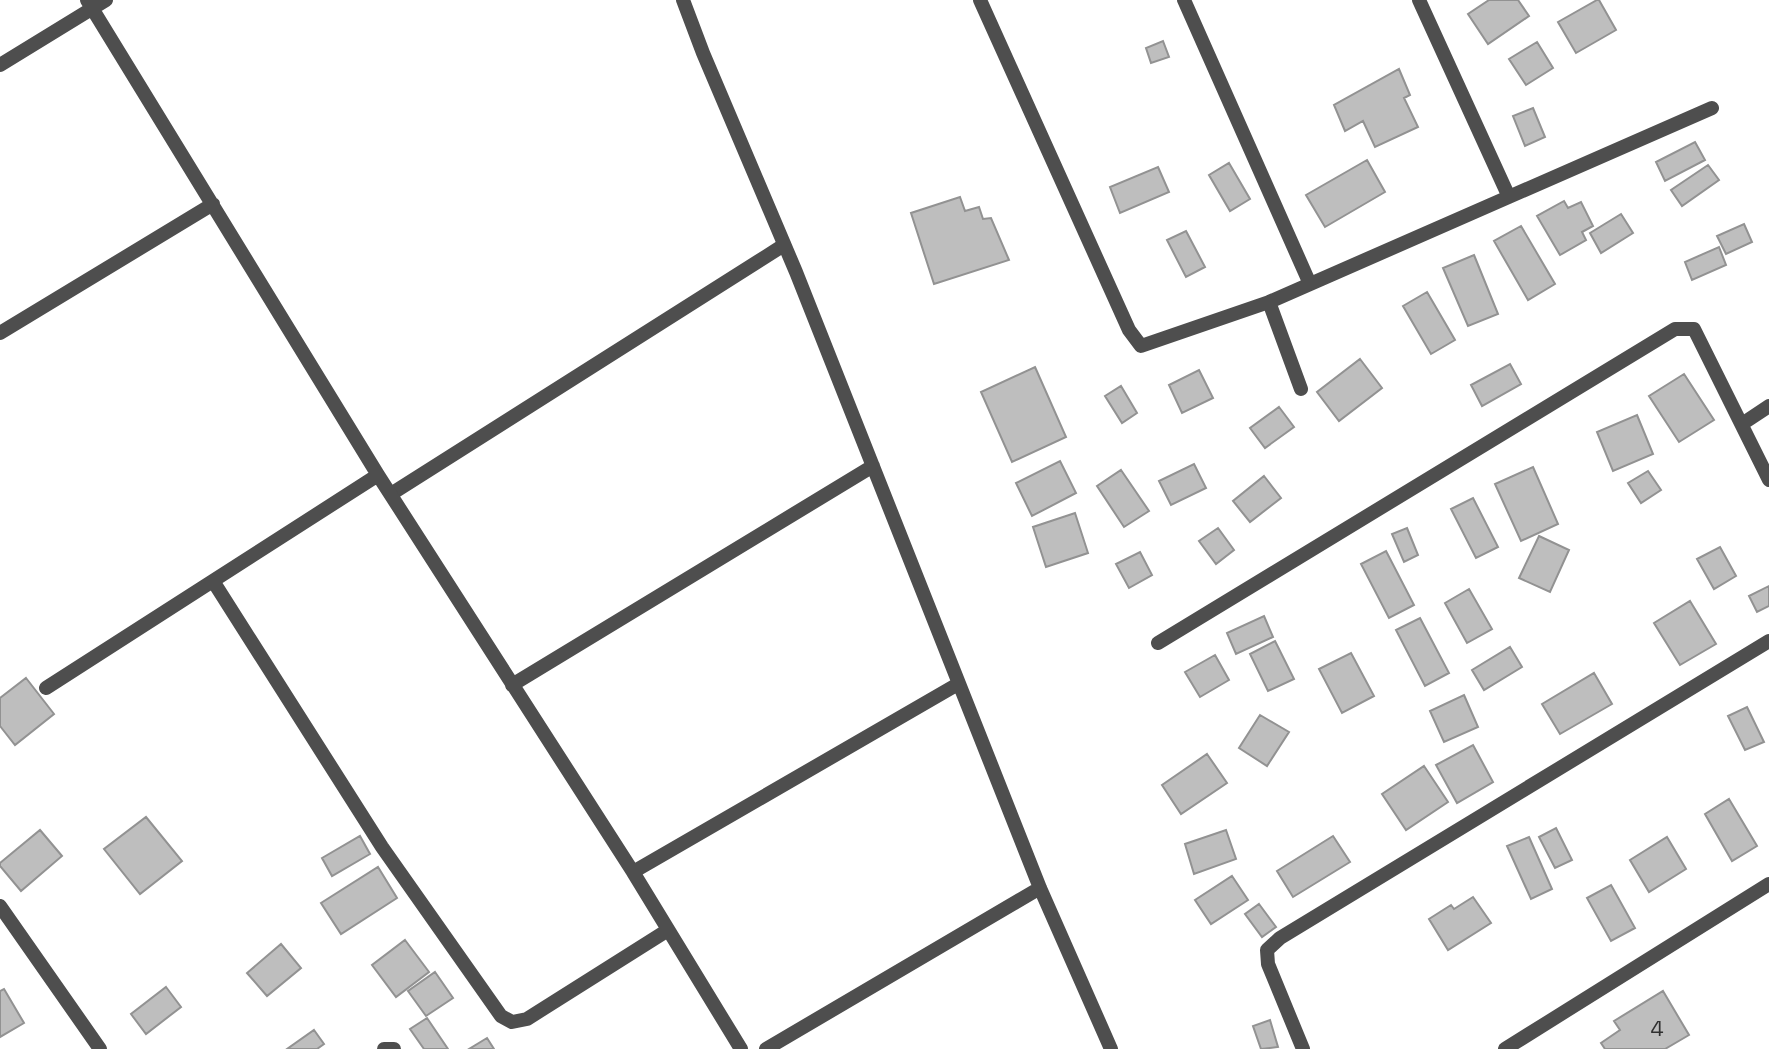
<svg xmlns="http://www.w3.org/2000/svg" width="1769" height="1049" font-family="'Space Grotesk',sans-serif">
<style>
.building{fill:#bebebe;stroke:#929292;stroke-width:2}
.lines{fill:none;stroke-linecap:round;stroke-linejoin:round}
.lane{stroke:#4e4e4e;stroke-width:14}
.street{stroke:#4e4e4e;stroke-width:14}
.labels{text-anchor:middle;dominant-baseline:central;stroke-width:5;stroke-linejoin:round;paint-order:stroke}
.number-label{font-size:21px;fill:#303030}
</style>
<rect width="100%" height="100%" fill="#fff"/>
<!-- building -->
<path class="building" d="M1489,0H1518L1529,16L1488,44L1468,14Z
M1597,0H1599L1616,30L1576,53L1558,22Z
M1163,41L1169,57L1151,63L1146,48Z
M1537,42L1553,68L1526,85L1509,59Z
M1399,69L1410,95L1404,98L1418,127L1375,147L1363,121L1345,131L1334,105Z
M1533,108L1545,137L1525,146L1513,116Z
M1695,142L1705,160L1665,181L1656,162Z
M1367,160L1385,192L1325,227L1306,195Z
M1229,163L1250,199L1230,211L1209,175Z
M1708,165L1719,180L1682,206L1671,190Z
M1158,167L1169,192L1120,213L1110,187Z
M960,197L965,211L979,207L983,219L991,218L1009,260L934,284L911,213Z
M1564,201L1568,208L1581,202L1593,226L1582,232L1586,240L1560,255L1537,216Z
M1621,214L1633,233L1601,253L1590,233Z
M1744,224L1752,242L1726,254L1717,236Z
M1521,226L1555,284L1528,300L1494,241Z
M1186,231L1205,267L1186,277L1167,240Z
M1719,247L1726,265L1692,280L1685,262Z
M1474,255L1498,314L1468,326L1443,268Z
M1427,292L1455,340L1431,354L1403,306Z
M1360,359L1382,388L1339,421L1317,392Z
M1510,364L1521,384L1482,406L1471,385Z
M1035,367L1066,437L1012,462L981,392Z
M1199,370L1213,398L1182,413L1169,385Z
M1684,374L1714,420L1679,442L1649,396Z
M1121,386L1137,413L1122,423L1105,396Z
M1279,407L1294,427L1265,448L1250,428Z
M1637,415L1653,454L1613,471L1597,432Z
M1060,461L1076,493L1032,516L1016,483Z
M1194,464L1206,488L1171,505L1159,481Z
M1533,467L1558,524L1521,541L1495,484Z
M1121,470L1149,511L1124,527L1097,486Z
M1648,471L1661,490L1641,503L1628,483Z
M1264,476L1281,498L1250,522L1233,501Z
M1473,498L1498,547L1476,558L1451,509Z
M1075,513L1088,553L1046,567L1033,527Z
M1218,528L1234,550L1216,564L1199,541Z
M1407,528L1418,555L1404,562L1392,534Z
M1539,536L1569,550L1550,592L1519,578Z
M1720,547L1736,576L1714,589L1697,559Z
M1386,551L1414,605L1389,618L1361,564Z
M1140,552L1152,575L1129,588L1116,564Z
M1769,586V606L1757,612L1749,596Z
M1469,589L1492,629L1467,643L1445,603Z
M1690,601L1716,644L1680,665L1654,623Z
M1264,616L1273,637L1236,654L1227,633Z
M1420,618L1449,673L1425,686L1396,630Z
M1275,641L1294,679L1268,691L1250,654Z
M1510,647L1522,667L1484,690L1472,670Z
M1351,653L1374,696L1342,713L1319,669Z
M1215,655L1229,680L1200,697L1185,672Z
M1594,673L1612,704L1560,734L1542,704Z
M26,678L54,714L15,745L0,726V698Z
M1464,695L1478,727L1444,742L1430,711Z
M1747,707L1764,742L1745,750L1728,716Z
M1260,715L1289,732L1267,766L1239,748Z
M1473,745L1493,782L1457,803L1436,765Z
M1207,754L1227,783L1181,814L1162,785Z
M1424,766L1448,802L1406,830L1382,794Z
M1729,799L1757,846L1732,861L1705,814Z
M146,817L182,861L140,894L104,849Z
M1556,828L1572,860L1555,868L1539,837Z
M40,830L62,856L21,891L0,866V863Z
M1226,830L1236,859L1194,874L1185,844Z
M360,836L370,854L332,876L322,858Z
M1333,836L1350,862L1293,897L1277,871Z
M1529,837L1552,889L1531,899L1507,846Z
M1667,837L1686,869L1649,892L1630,860Z
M378,867L397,898L341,934L321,903Z
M1232,876L1248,900L1211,924L1195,900Z
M1611,885L1635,928L1611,941L1587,898Z
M1473,897L1491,923L1448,950L1429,919L1451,905L1454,909Z
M1259,904L1276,927L1262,937L1245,914Z
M405,940L429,972L396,997L372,965Z
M281,944L301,968L267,996L247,973Z
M435,972L453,998L426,1016L408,991Z
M166,987L181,1007L146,1034L131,1014Z
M4,989L24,1023L0,1037V991Z
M1663,991L1689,1035L1665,1049H1605L1601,1043L1620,1030L1614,1021Z
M427,1018L448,1049H424L410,1029Z
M1270,1020L1278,1047L1261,1049L1253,1026Z
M314,1030L324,1044L317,1049H287Z
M487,1038L494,1049H469Z"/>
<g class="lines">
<!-- lane -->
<path class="lane" d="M391,494L784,245"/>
<!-- street -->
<path class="street" d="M87,0L378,475L633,872L741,1049
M683,0L703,53L796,272L1040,888L1111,1049
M980,0L1129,330L1141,346L1269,302L1712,108
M1184,0L1310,284
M1419,0L1509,197
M0,65L106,0
M1269,302L1301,389
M0,333L213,204
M1742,424L1769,406
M213,581L382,847L501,1016L512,1022L527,1019L668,930
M1158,643L1675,329H1694L1769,480
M512,685L873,466
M46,688L378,475
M633,872L958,684
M0,906L100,1049
M384,1049H394
M766,1049L1040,888
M1303,1049L1268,964L1267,950L1280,938L1769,641
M1505,1049L1769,884"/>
</g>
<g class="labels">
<!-- number labels -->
<g class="number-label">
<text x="1657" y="1028">4</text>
</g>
</g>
</svg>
